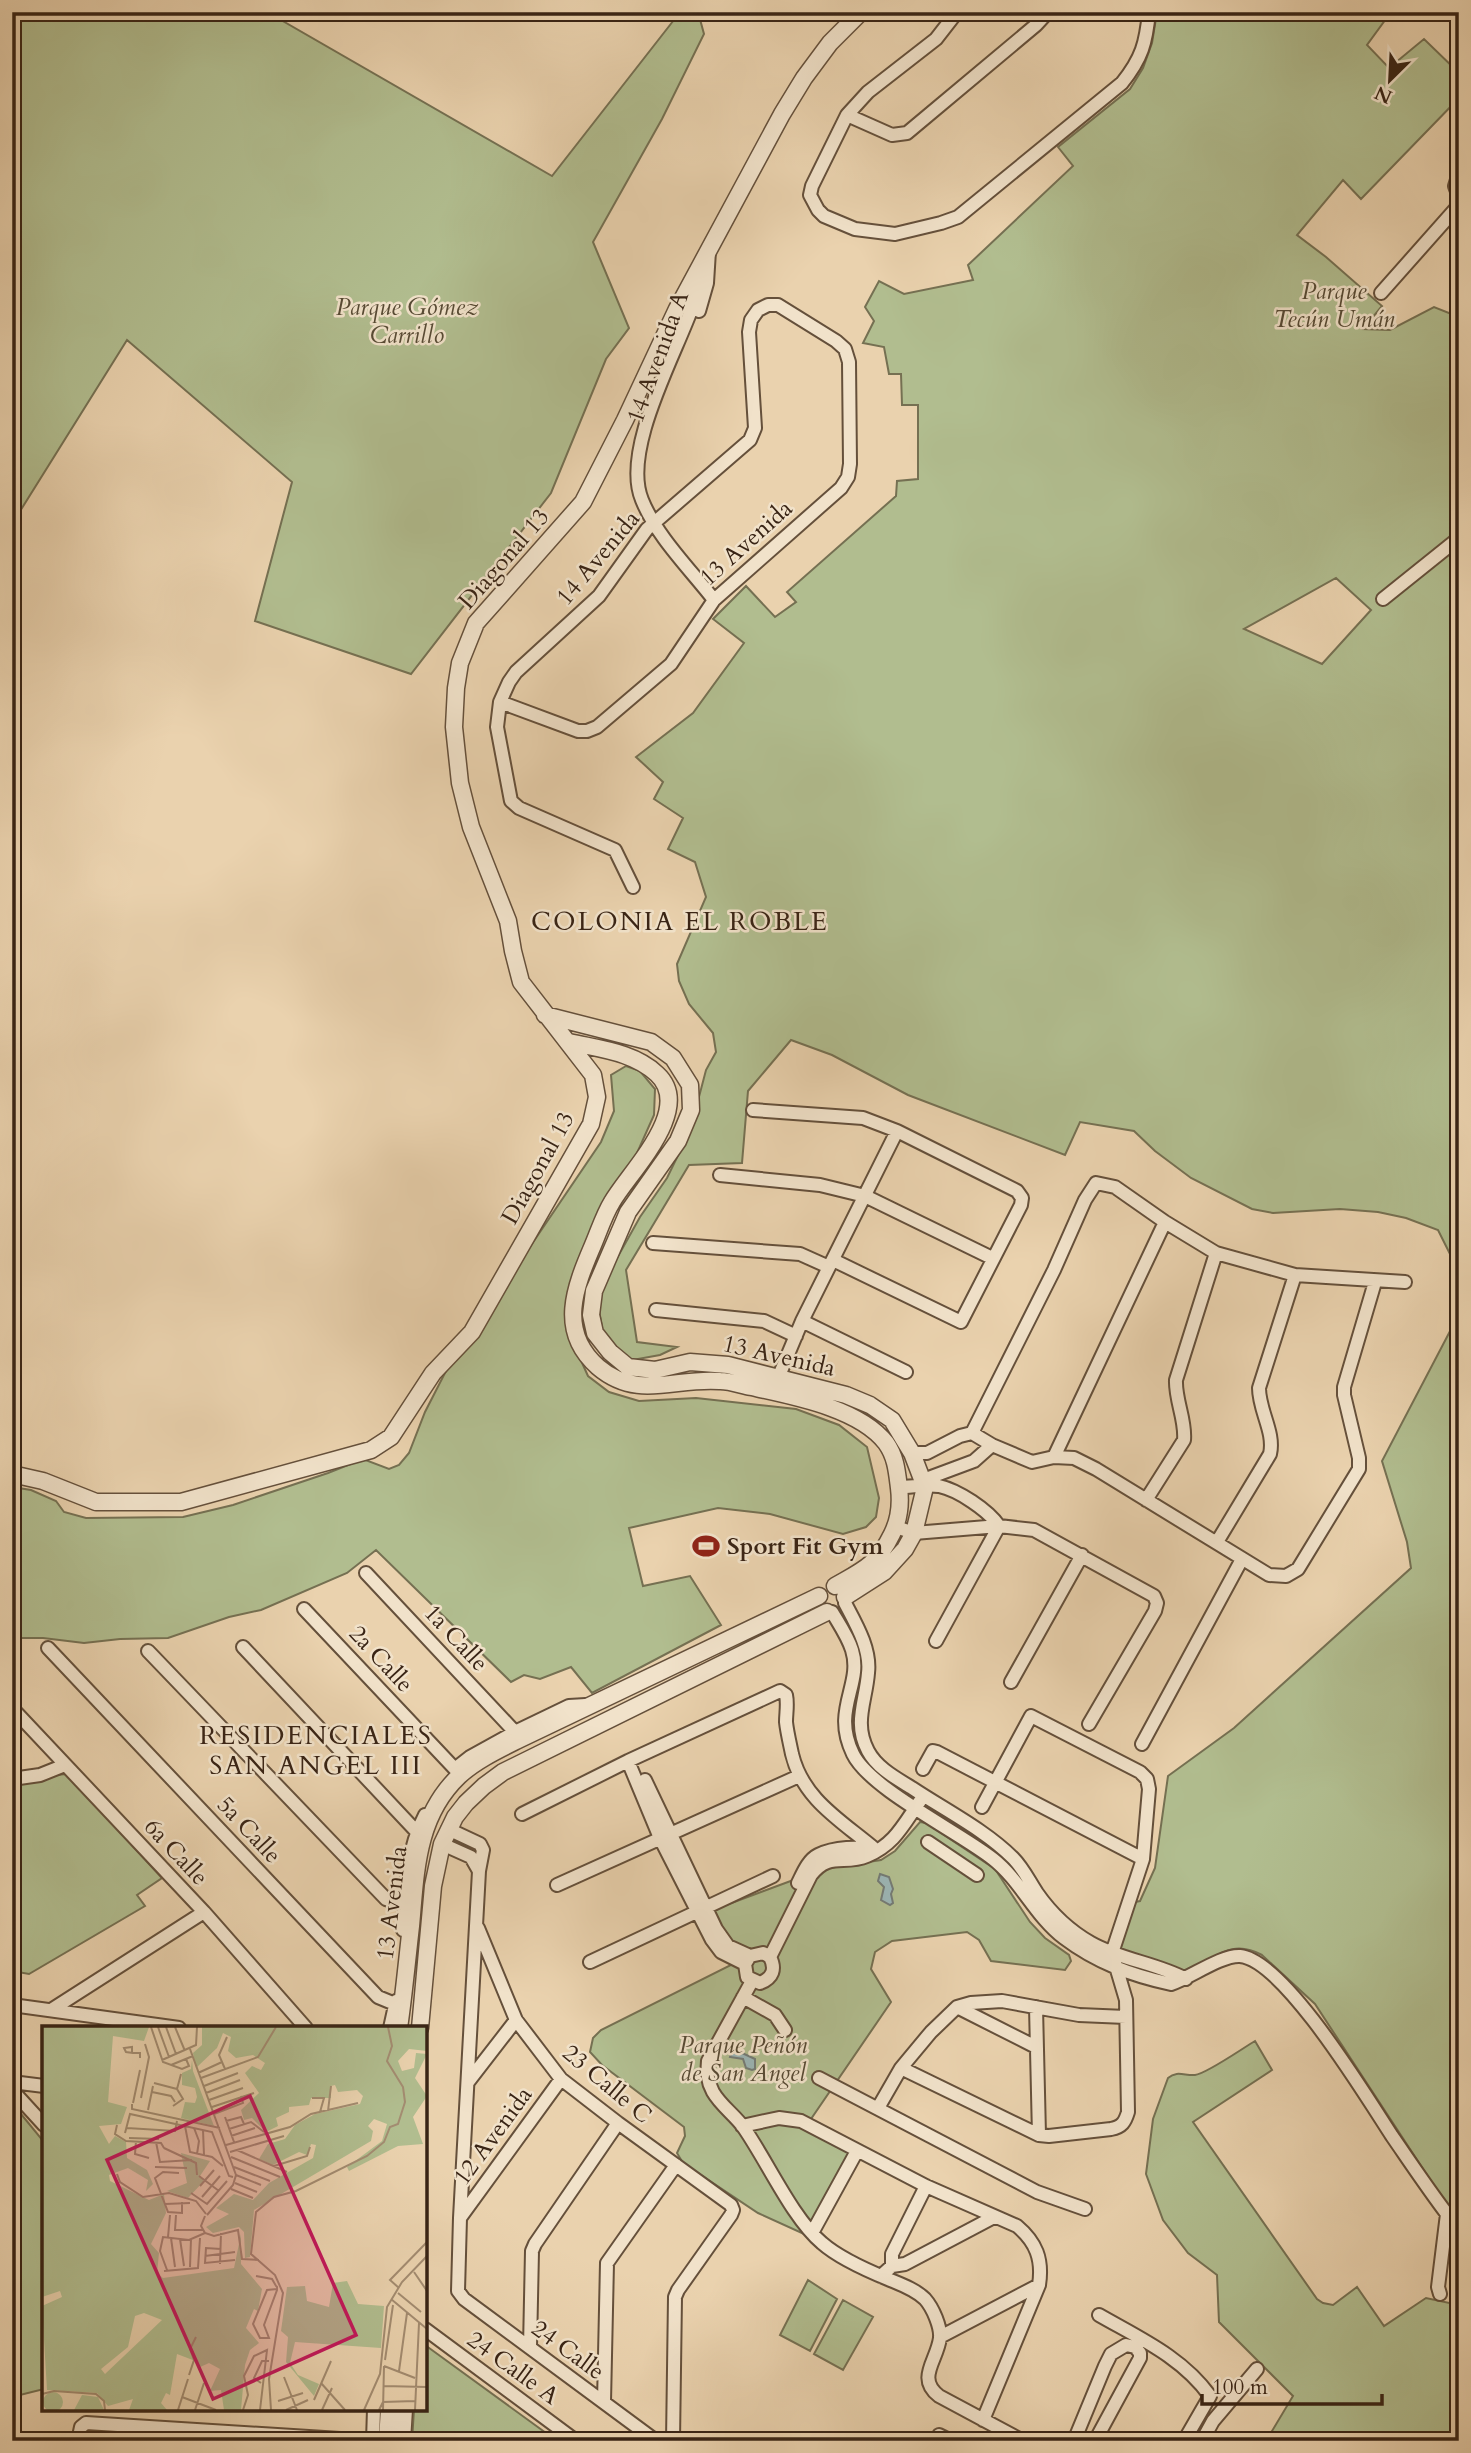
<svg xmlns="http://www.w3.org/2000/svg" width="1471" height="2453" font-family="Cardo,serif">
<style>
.green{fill:#b1bd8f;stroke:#757052;stroke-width:2;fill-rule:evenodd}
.water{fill:#9bb5b5;stroke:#747b75;stroke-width:2}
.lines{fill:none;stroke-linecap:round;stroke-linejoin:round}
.minor-casing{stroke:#65503b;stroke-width:16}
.tertiary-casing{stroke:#65503b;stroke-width:19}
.minor{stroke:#f1e2ca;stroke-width:12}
.tertiary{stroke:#f1e2ca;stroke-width:16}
.labels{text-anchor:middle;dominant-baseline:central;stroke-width:5;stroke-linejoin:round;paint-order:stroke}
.park-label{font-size:24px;font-style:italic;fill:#574a34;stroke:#f1e2ca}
.street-label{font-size:24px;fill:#392415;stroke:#f1e2ca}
.poi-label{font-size:24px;font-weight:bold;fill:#392415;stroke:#f1e2ca;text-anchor:start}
.neighbourhood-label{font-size:26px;letter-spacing:2px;fill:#392415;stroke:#f1e2ca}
.inset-road{fill:none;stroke:#a38c71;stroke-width:2}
.view{fill:#c2185b;fill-opacity:0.15;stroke:#c2185b;stroke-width:3.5}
.inset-edge{fill:none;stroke:#392415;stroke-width:3.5}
</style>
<rect width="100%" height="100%" fill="#ead2ae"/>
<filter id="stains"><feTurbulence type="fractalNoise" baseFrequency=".00286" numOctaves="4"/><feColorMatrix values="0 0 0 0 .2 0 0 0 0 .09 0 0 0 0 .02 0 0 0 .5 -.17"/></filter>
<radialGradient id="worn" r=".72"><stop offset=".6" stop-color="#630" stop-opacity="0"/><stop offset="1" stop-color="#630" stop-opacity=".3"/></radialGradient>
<!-- green -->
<path class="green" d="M12,12H267L552,176L677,16V12H698L704,34L662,119L593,242L629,328L606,359L551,493L411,674L255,621L292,482L127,340L12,524Z
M1157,12H1391L1367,45L1389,68L1424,39L1459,73V98L1361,199L1343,180L1297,235L1326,257L1382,306L1363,329L1390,330L1434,307L1459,317V1272L1438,1230L1406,1218L1378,1212L1340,1209L1273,1213L1252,1209L1191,1178L1155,1151L1134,1131L1080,1122L1065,1155L908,1095L832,1055L791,1040L748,1091L742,1163L689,1165L626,1270L637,1342L677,1347L660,1355L627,1361L604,1339L599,1310L602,1285L640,1217L667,1178L686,1139L694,1116L706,1070L716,1052L713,1033L689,1004L679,981L677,964L706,897L695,862L668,849L683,818L654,799L663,782L636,757L693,713L744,643L713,619L746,586L775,617L796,602L787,592L896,496L897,481L918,479V405H902L901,374H889L884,347L863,343L874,321L865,307L879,281L904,294L973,280L968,265L1073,166L1058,147L1130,89L1143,68L1152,43ZM1336,578L1371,610L1322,664L1244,629Z
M626,1066L640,1071L655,1089L654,1115L633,1162L588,1242L574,1345L588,1376L609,1392L639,1401L696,1398L796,1409L839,1425L867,1447L879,1498L876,1517L866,1527L843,1534L770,1514L718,1508L629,1528L643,1586L690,1576L721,1625L592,1693L571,1667L540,1679L524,1675L511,1682L376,1550L347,1573L261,1610L229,1617L168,1638L120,1639L84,1643L43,1638H12V1487L31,1490L56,1501L64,1512L86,1518L183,1517L233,1505L328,1473L363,1459L389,1469L399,1465L409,1453L425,1412L447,1369L601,1142L614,1111L611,1075Z
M1459,1314V2217L1453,2214L1444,2201L1315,2004L1262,1955C1227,1936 1212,1964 1181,1972L1113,1949L1135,1902L1140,1901L1155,1868L1168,1776L1234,1728L1411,1568L1407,1542L1382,1461Z
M67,1774L162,1878L137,1895L145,1906L29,1974L12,1971V1785L43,1781L55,1775Z
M920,1822L926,1823L995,1869L1030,1922L1045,1938L1069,1955L1071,1961L1065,1970L991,1961L979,1940L967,1932L892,1941L875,1952L871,1969L891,2002L811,2119L853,2150L808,2234H804L758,2213L683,2163L677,2153L685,2136L684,2127L602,2065L590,2052L593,2038L601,2030L733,1964L727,1937L714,1913L718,1908L823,1869L881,1860L895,1851Z
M1255,2041L1272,2070L1193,2122L1317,2299L1323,2303L1333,2305L1357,2287L1384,2326L1426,2298L1459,2305V2441H1266L1293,2396L1219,2322L1217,2275L1188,2253L1163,2220L1146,2174L1153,2119L1168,2078C1177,2070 1185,2076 1195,2075C1206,2074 1243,2048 1255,2041Z
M12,2103L44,2142V2389L12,2397Z
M808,2280L837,2299L810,2351L780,2335Z
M843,2300L873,2317L843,2370L814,2354Z
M425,2345L557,2441H412L414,2409H425Z"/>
<!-- water -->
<path class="water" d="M880,1874L889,1877L893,1889L891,1894L893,1903L890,1905L881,1900L884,1887L878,1881Z
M732,2051L740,2052L755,2059V2069L752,2070L746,2068L743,2059L730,2057Z"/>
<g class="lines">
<defs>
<path id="minor" d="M957,12L936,39L868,92L847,115L812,186L810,195L818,210L824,216L855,229L895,234L941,223L958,217L1122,83C1142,58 1146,43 1149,12
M847,115L892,135L907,133L1036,25L1048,12
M1459,173L1455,186L1459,197
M700,274C698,284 697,295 693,305C676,354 621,450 642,500C657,537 690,569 714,600
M1381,293L1459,205
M699,311L707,283L709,251
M1383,599L1459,538
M500,702L578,731H587L597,727L671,664L714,600L841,488L848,477L850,464L849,362L845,349L836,341L778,305H768L758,310L751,320L749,332L755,428L750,440L647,529L599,596L516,672L509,682L500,702L497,727L511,801L519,808L615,850L633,887
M753,1110L863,1118L897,1131L1017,1191L1022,1198L1021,1205L961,1322L833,1260
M720,1175L820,1185L865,1196L992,1258
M653,1243L800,1254L829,1267
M656,1310L764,1321L796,1336
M802,1321L906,1372
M776,1383L802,1321L897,1131
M972,1433L1054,1270L1085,1200L1096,1183L1115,1187L1165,1222L1216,1253L1295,1275L1405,1282
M912,1453H927L960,1436L972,1433L992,1445L1032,1462L1054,1457L1074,1458L1096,1469L1269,1575L1286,1576L1298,1569L1359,1469V1458L1344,1395V1387L1375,1282
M1054,1457L1165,1222
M923,1480L974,1461L992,1445
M899,1487C912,1487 927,1484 939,1486C958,1490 988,1510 999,1526
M1146,1500L1184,1440C1186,1420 1175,1400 1176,1380L1216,1253
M896,1527L914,1533L999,1526L1034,1530L1154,1596L1157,1603L1155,1611L1089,1724
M1217,1542L1270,1454C1275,1432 1259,1411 1259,1388L1295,1275
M366,1573L515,1732
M845,1603C856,1624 871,1649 868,1673C866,1701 853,1723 868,1751C877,1768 896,1778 912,1788C945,1810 985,1830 1013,1858C1023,1868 1029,1881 1037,1893C1051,1913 1070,1931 1091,1943C1121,1960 1156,1963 1186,1979
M304,1609L455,1769
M832,1612C839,1624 848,1637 852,1650C863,1685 831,1709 853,1754C870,1789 959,1832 993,1859C1021,1881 1035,1916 1064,1938C1097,1963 1131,1975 1171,1984C1190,1978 1221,1955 1240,1956C1284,1960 1367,2098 1392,2136C1410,2162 1428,2189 1447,2214L1438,2287L1440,2294
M936,1641L999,1526
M243,1647L416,1831
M48,1648L378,1997L395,2004
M148,1651L386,1899L405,1905
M1011,1682L1082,1555
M12,1708L204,1912L306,2028
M1142,1744L1242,1559
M628,1761L660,1838L712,1940L721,1952L745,1964
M456,1768L470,1757L515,1732L569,1706L586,1705
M923,1769L933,1751L937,1752L1143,1859
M12,1779L40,1775L65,1765
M645,1780L716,1929L728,1946L750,1956
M522,1814L628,1761L780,1691L786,1695C788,1704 786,1713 786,1722C787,1732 790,1744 792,1754C803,1800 842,1821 876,1850
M448,1829L480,1844L483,1850L479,1871L460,2218L458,2291L464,2299L656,2441
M928,1842L977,1875
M442,1844L471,1857L479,1871
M798,1883C803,1873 808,1860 818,1855C834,1847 859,1846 876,1850
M557,1885L799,1776
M478,1928L516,2020L561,2079L618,2123L731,2205L733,2210L731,2215L678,2290L675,2297L673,2441
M403,1930C405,1891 406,1851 425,1815
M770,1957L763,1953L750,1956L745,1964L747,1977L760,1983C773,1978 776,1969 770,1957L811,1875C830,1851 844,1866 867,1856C895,1844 903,1825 920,1801
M590,1962L773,1876
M752,1981L708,2061C707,2073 707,2081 713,2092C721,2106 735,2115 744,2128C767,2161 793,2219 822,2243C839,2258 866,2270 888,2279C900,2284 915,2289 925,2299C933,2308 941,2327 940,2338C937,2361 916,2378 939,2396L1023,2441
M743,1997L775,2015L785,2030
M12,2005L179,2028
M957,2007L1036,2047
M1036,2007L1039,2135
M51,2010L204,1912
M390,2028L396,2001
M901,2068L1039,2135L1049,2136L1111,2129C1122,2127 1125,2122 1128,2112L1126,2000L1112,1953L1143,1859L1149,1789L1147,1779L1140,1772L1031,1716L982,1807
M819,2078L1037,2192L1085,2209
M12,2082L44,2086
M468,2082L516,2020
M12,2090L44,2125
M878,2108L901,2068L931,2032L957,2007L971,2003L1002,2001L1079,2015L1126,2017
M742,2126L779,2118L801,2121L926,2186L1017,2226C1036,2242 1043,2259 1039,2285L983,2420
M460,2218L561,2079
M812,2233L857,2151
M892,2266V2254L926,2186
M881,2276L892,2266L905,2264L994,2217
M1099,2315C1139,2338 1182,2357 1210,2396L1184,2441
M425,2329L576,2441
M940,2337L1039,2285
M530,2347L532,2251L535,2244L618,2123
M604,2402L607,2263L676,2165
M939,2435L951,2441
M78,2441L81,2427L86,2423L372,2441
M373,2441L374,2409
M1074,2441L1105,2366L1111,2354L1126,2345L1135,2347L1140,2353V2358L1095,2441
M1202,2441L1213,2421L1257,2369"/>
<path id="tertiary" d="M545,1015L651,1042L673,1058L690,1085L691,1110L678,1141L628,1212L594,1291L591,1315L595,1333L610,1352L628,1367L655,1370L690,1362L728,1365L846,1395L870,1405L892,1420L912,1453L925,1487L914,1533L905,1549L884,1572L845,1597
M569,1042C599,1049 634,1052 657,1074C695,1109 630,1171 612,1202C604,1215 599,1231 593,1245C575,1287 557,1331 598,1367C638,1401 675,1377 720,1381C730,1381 741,1385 751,1387C792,1396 859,1408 886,1443C896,1457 897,1472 899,1488C901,1504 899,1520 892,1534C877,1565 863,1570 835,1586
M12,1474L43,1481L96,1502H181L371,1450L391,1437L433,1373L472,1332L591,1124L597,1097L593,1075L521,982L513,951L508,921L471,827L460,783L454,727L456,688L460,663L476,623L583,502L625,420L677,309L782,114L804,78L830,43L861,12
M399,2028C404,1994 407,1960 411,1926C416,1872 416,1817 459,1776C475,1761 498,1750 518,1740L819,1596
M420,2028L433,1886L442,1844L455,1817L466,1803L484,1786L503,1772L827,1612
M387,2441L389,2409
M402,2441L404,2409"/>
</defs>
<!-- minor casing -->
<use href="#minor" class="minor-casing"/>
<!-- tertiary casing -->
<use href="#tertiary" class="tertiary-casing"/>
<!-- minor -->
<use href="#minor" class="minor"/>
<!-- tertiary -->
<use href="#tertiary" class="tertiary"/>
</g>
<!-- icons -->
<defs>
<symbol id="stadium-bare" viewBox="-9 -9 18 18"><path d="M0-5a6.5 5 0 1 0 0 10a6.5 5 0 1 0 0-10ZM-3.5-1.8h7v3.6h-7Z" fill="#8f2418" stroke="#f1e2ca" stroke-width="2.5" paint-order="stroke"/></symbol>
</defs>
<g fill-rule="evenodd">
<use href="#stadium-bare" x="687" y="1527" width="38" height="38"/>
</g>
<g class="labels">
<!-- park labels -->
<g class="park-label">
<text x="1334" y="291">Parque<tspan x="1334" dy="28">Tecún Umán</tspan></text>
<text x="407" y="307">Parque Gómez<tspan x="407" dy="28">Carrillo</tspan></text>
<text x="743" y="2045">Parque Peñón<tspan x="743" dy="28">de San Angel</tspan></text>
</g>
<!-- street labels -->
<g class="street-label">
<text transform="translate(658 357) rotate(-70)">14 Avenida A</text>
<text transform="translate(746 543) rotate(-42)">13 Avenida</text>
<text transform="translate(598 558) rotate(-50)">14 Avenida</text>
<text transform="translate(504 559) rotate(-49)">Diagonal 13</text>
<text transform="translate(538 1168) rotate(-61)">Diagonal 13</text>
<text transform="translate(779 1356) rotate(13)">13 Avenida</text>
<text transform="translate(456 1638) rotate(47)">1a Calle</text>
<text transform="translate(381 1659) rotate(47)">2a Calle</text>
<text transform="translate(249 1830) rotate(47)">5a Calle</text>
<text transform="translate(176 1852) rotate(47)">6a Calle</text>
<text transform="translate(392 1903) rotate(-83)">13 Avenida</text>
<text transform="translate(607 2084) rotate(40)">23 Calle C</text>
<text transform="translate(493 2136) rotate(-54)">12 Avenida</text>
<text transform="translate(568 2350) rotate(36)">24 Calle</text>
<text transform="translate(513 2368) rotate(36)">24 Calle A</text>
</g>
<!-- poi labels -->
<g class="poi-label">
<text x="727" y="1546">Sport Fit Gym</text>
</g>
<!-- neighbourhood labels -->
<g class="neighbourhood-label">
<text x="680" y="921">COLONIA EL ROBLE</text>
<text x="316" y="1735">RESIDENCIALES<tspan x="316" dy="30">SAN ANGEL III</tspan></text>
</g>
</g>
<!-- overview -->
<g transform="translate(42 2026)">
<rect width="385" height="385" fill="#ead2ae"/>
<path d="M0,1H107L102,15L71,10L66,76L85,81L79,98L57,100L67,118L73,110L84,116L85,132L105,144L111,158L104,165L106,154L86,142L67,149L68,155L107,174L122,168L124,187L109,218L117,227L115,247L121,252L192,242L199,208V238L220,263L216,285L212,283L204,302L217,317L208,324L203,339L199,384H182L179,364L168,365L178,343L167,337L156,342V336L135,328L128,369L124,367L119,377L125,384H87L91,373L66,380L55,367L5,364L0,280L20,271L18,265L0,271ZM102,287L120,294L63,348L59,343L86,321L93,290ZM160,1H385V25L367,23L356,35L360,45L372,42L374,27L385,28L373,52L385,70L371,91L381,118L356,120L307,145L305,141L340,115L345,98L332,93L326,100L331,105L329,115L212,184L208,231L203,232L202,206L197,201L171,207L164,201L187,188L174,182L192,168L211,174L227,157L271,132L274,119L269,118L265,129L257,126L231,139L217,133L226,118L243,113L253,99L273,88L318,78L321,70L315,64L296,66L293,59L289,60V72H269L267,79L247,81V86L234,92L236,100L224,106L210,92L202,94L199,84L217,67L203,47L210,40L219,44L223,37L211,29L194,32L186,25L189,11L181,7L175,22L154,42L151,27L160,19ZM150,34L151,45L172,100L139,92L143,76L153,77L155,71L153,62L140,59V47L149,43ZM139,127L168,135L158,150L162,155L146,172L125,165L145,157ZM305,255L316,278L342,280L339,322L253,316L248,337L256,349L277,358L272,370L244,336L246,311L239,305L245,261L263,260L265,275L287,281L291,257ZM1 376a10 10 0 1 1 20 0a10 10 0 1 1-20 0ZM40,369L56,371L62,384H32Z" fill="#b1bd8f" fill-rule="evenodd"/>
<path class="inset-road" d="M109,1L121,36L140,43L147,40L144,33M116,1L127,31M124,1L134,28M133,1L143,25M148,23L194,149L191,159L165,189M90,27V21L82,22L84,26L91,27H98V32M120,34L154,19L155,1M129,39L151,30M183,43L177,29L185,11M156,47L180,36M159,52L216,31L234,1M112,57L135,63M162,60L196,47M110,66L129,70L133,76M164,67L198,54M99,72L107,31L103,18M270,72H282L278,86M167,74L201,62M91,77L98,44M90,78V83L178,102M131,80L141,73L135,63L139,48M170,81L212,67M106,84L111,60M286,85L289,60M172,88L201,77L199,70M183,91L192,116M184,95L199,91L202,98M75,99L73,108L84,115L119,117L122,122M143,100L148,126L170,131L181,140M85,102L133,105L135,95M152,102L157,115L155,128M187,103L209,96L222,106M161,104L162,129M83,107L88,88L170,106L187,150L191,151M189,110L213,102M87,112L117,113M94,115L93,128L107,132M114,116L118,136L150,134M184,119L248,101L269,88L316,77M122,122L154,137L155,149M195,124L245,146M188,126L242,110M189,131L238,151M232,140L265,130L268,121M113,141L145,142M192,141L228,155M137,147L121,146L113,152L126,186L140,187V176M75,148L78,156L101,171L127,167L154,175L164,188M194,149L219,159M157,150L177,165M193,157L215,166M158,160L172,144M189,163L211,172M149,167L165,178L185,155M160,171L178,150M123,178L148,177M134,189L133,204H161M163,190L159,200L163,207L172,210L196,204L200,233L217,234M126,211L128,189M129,212L133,241M138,213L142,240M179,223L164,222L163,237L193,234M163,230L193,226M178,238L179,207M148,241L149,213M125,244L118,225L121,211L147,214L163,207M122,245L156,242L158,212M372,246L385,265M214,250L230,253L234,260L235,261V264L222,299L227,312H218L211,298L225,264L235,263M357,262L348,254L385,216M356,267L379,286M349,273L385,303M343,334L351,279M342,340L373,352M357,345L365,287M147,349L152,334L148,323L154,311M242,351L255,384M219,357L212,352L220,335H227M279,357L303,384M341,360L385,361M0,368L12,365L54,368L62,375L63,384M140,371L174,384M272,374L289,335M236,375L261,367M136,384L146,353M153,384L162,357M201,384L206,369L202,350L212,330L225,324L218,384M229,384L227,353L241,267L233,249L209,228L214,186L232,171L254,165L325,130L342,116L348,101L356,98L363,76L361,61L345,35L350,20L346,1M244,384L266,374M280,384L290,362M322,384L338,348L345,281L360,256L385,230M337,384L341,376L373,375M341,384L342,340M373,384L377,297"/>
<path class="view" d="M208,70L314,309L171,373L65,134Z"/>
<rect width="385" height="385" class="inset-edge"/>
</g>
<!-- margin -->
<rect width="1471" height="2453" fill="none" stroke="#ead2ae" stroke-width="42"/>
<rect x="14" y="14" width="1443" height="2425" fill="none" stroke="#392415" stroke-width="3.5"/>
<rect x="21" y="21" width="1429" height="2411" fill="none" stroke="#392415" stroke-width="2"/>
<!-- north arrow -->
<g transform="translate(1390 80) rotate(204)" stroke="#f1e2ca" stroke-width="5" paint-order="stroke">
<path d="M0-5L12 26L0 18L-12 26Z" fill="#392415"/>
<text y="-10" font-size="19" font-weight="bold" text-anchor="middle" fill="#392415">N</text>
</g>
<!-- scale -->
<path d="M1202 2394v10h180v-10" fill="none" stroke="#392415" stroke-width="3.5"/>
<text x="1212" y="2394" font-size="21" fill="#392415" stroke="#f1e2ca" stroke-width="5" paint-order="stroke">100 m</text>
<rect width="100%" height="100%" filter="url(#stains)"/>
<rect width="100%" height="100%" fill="url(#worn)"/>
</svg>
